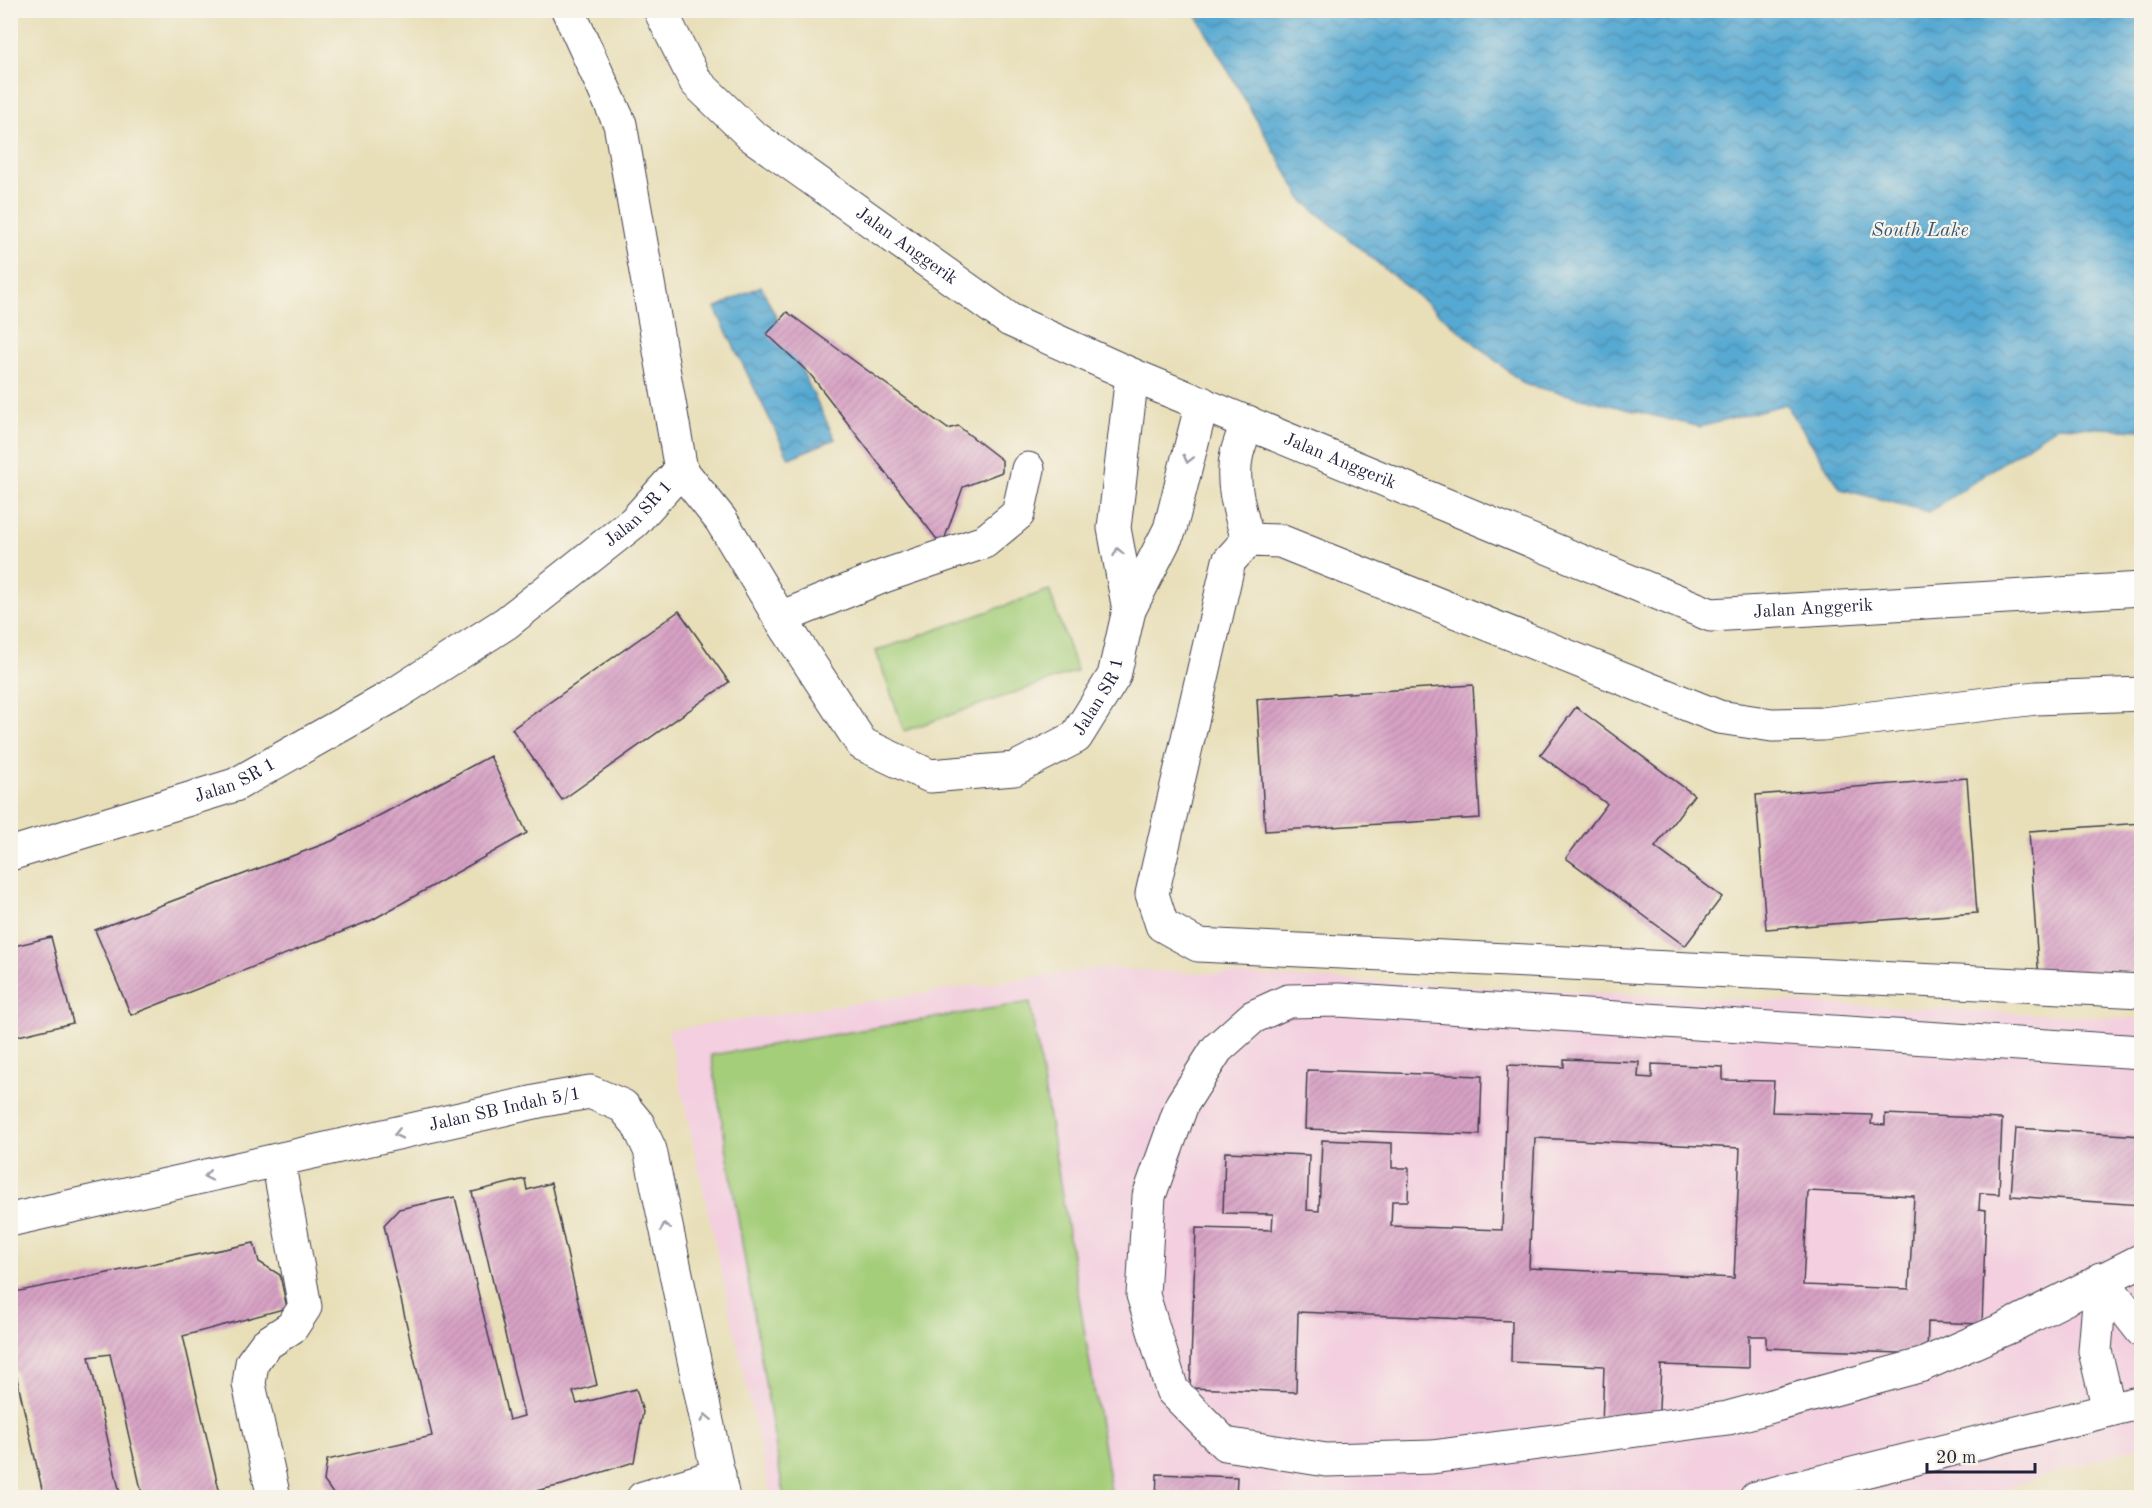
<svg xmlns="http://www.w3.org/2000/svg" width="2152" height="1508" font-family="'Old Standard TT',serif">
<style>
.built{fill:#f3cfdf}
.grass{fill:#a5ce7a;stroke:#64785a;stroke-width:1.5}
.water{fill:url(#water-waves);stroke:#3c6686;stroke-width:1.5}
.building{fill:url(#building-hatch);fill-rule:evenodd}
.lines{fill:none;stroke-linecap:round;stroke-linejoin:round}
.minor-casing{stroke:#403e4e;stroke-width:35}
.minor{stroke:#fff;stroke-width:33}
.oneway{stroke:#9c9ca7}
.labels{text-anchor:middle;dominant-baseline:central;stroke-width:4.5;stroke-linejoin:round;paint-order:stroke}
.street-label{font-size:18px;fill:#22223b;stroke:#f7f3e8}
.water-label{font-size:20px;font-style:italic;fill:#375877;stroke:#f7f3e8}
</style>
<defs>
<pattern id="water-waves" width="16" height="10" patternUnits="userSpaceOnUse" patternTransform="scale(1.5)"><rect width="16" height="10" fill="#57a9d2"/><path d="M0 5q4-4 8 0t8 0" fill="none" stroke="#4889ac"/></pattern>
<pattern id="building-hatch" width="6" height="6" patternUnits="userSpaceOnUse" patternTransform="scale(1.5)"><rect width="6" height="6" fill="#d7a1c4"/><path d="M-1 1l2-2M0 6l6-6M5 7l2-2" fill="none" stroke="#b88aa9"/></pattern>
</defs>
<rect width="100%" height="100%" fill="#f7f3e8"/>
<filter id="ink" filterUnits="userSpaceOnUse"><feTurbulence type="fractalNoise" baseFrequency=".0167" numOctaves="2"/><feDisplacementMap in="SourceGraphic" scale="12" xChannelSelector="R" yChannelSelector="G"/><feConvolveMatrix kernelMatrix="1 2 1 2 8 2 1 2 1" color-interpolation-filters="sRGB"/></filter>
<filter id="wash" filterUnits="userSpaceOnUse"><feTurbulence type="fractalNoise" baseFrequency=".008" numOctaves="4" result="noise"/><feDisplacementMap in="SourceGraphic" scale="24" xChannelSelector="R" yChannelSelector="G"/><feGaussianBlur stdDeviation="1.35" result="paint"/><feColorMatrix in="noise" values="0 0 0 0 0 0 0 0 0 0 0 0 0 0 0 0 0 1.4 0 .05"/><feComposite in="paint" operator="in"/></filter>
<g filter="url(#wash)">
<rect width="100%" height="100%" fill="#e8dfb9"/>
<!-- built -->
<path class="built" d="M1098,968L2141,1019V1446L1974,1498L771,1497L668,1030Z"/>
<!-- grass -->
<path class="grass" d="M1049,590L1077,671L904,731L876,651Z
M1030,1002L1112,1497H784L711,1055Z"/>
<!-- water -->
<path class="water" d="M1194,11H2141V430L2057,426L1929,512L1841,489L1786,404L1700,427L1524,384L1303,201Z
M761,286L835,439L789,458L715,308Z"/>
<g id="blocks">
<!-- building -->
<path class="building" d="M787,312L948,429L958,426L1002,460V472L963,487L942,546L810,374L767,334Z
M679,611L729,682L562,800L512,729Z
M1473,685L1480,818L1265,831L1257,699Z
M1576,707L1694,795L1655,847L1722,897L1685,946L1566,858L1607,804L1540,755Z
M490,756L527,833L372,920L131,1015L95,930L332,841Z
M1967,778L1977,913L1766,929L1756,795Z
M2142,823V973L2039,981L2029,831Z
M51,937L73,1023L10,1038V947Z
M1564,1059L1639,1062L1638,1077L1652,1078V1064L1723,1067V1080L1774,1081L1772,1112L1872,1115L1871,1124L1885,1125V1114L2002,1119L1999,1194L1980,1193L1979,1209L1986,1210L1982,1324L1928,1322L1927,1354L1766,1348V1336H1749V1368L1661,1365L1658,1429L1602,1427L1604,1366L1511,1362L1512,1321L1298,1312L1296,1392L1190,1388L1196,1228L1272,1230L1273,1214L1223,1213L1225,1152L1309,1155L1307,1210L1319,1211L1322,1140L1392,1143V1168H1409L1408,1201H1392L1391,1226L1502,1230L1508,1065L1564,1067ZM1535,1138L1740,1148L1734,1278L1529,1268ZM1808,1191L1914,1196L1909,1289L1803,1285Z
M1307,1070L1482,1076L1480,1135L1305,1129Z
M2016,1128L2142,1136V1205L2011,1196Z
M525,1179L527,1190L551,1183L597,1385L573,1392L577,1404L636,1389L643,1412L634,1462L562,1485L505,1498H336L324,1481L327,1460L432,1436L384,1225L399,1209L455,1197L509,1420L524,1416L472,1192Z
M254,1243L259,1262L280,1275L287,1308L183,1336L221,1498H143L110,1354L89,1357L121,1498H44L15,1370L10,1371V1293Z
M1157,1474L1237,1477L1236,1498H1156Z"/>
</g>
</g>
<g filter="url(#ink)">
<use href="#blocks" fill-opacity="0" stroke="#403e4e" stroke-width="1.5"/>
<g class="lines">
<defs>
<g id="minor">
<path d="M568,10L620,124L681,470"/>
<path id="s1" d="M660,10L696,82L751,135L1010,320L1132,375L1711,615L2142,589"/>
<path d="M1248,422C1244,432 1240,442 1237,453C1230,482 1240,512 1248,540"/>
<path d="M1129,610L1114,528L1132,375"/>
<path d="M780,618L884,576L984,542L1018,514L1028,469"/>
<path d="M2142,694L2036,698L1822,724L1772,725L1719,717L1280,541L1248,540L1229,561L1152,894L1162,925L1198,945L2142,991"/>
<path id="s2" d="M10,854L235,785L389,698L506,623L634,522L681,470L721,520L780,618L862,744L930,776L1014,769L1076,737L1114,676L1129,610L1170,529L1202,403"/>
<path d="M2142,1052L1339,1000L1288,1001L1253,1017L1217,1049L1182,1104L1149,1196L1143,1295L1172,1390L1225,1444L1326,1460L1432,1457L1728,1418L1922,1365L2009,1327L2142,1260"/>
<path id="s3" d="M10,1220L544,1100L590,1092L623,1106L638,1124L650,1150L723,1498"/>
<path d="M2101,1279L2095,1351L2109,1410"/>
<path d="M2101,1279L2142,1331"/>
<path d="M274,1498L249,1384L252,1363L266,1344L292,1327L305,1307L278,1161"/>
<path d="M643,1498L719,1475"/>
<path d="M1756,1498L2142,1402"/>
</g>
</defs>
<!-- minor casing -->
<use href="#minor" class="minor-casing"/>
<!-- minor -->
<use href="#minor" class="minor"/>
</g>
<!-- one-way arrows -->
<defs><path id="oneway-chevron" d="M-2-3.5L2.5 0L-2 3.5" fill="none" stroke-width="1.6" stroke-linecap="round" stroke-linejoin="round" transform="scale(1.5)"/></defs>
<g class="oneway">
<use href="#oneway-chevron" transform="translate(1188 459) rotate(104)"/>
<use href="#oneway-chevron" transform="translate(1118 552) rotate(-101)"/>
<use href="#oneway-chevron" transform="translate(398 1134) rotate(167)"/>
<use href="#oneway-chevron" transform="translate(208 1176) rotate(168)"/>
<use href="#oneway-chevron" transform="translate(665 1227) rotate(-102)"/>
<use href="#oneway-chevron" transform="translate(706 1418) rotate(-102)"/>
</g>
</g>
<g class="labels">
<!-- street labels -->
<g class="street-label">
<text stroke="none"><textPath href="#s1" startOffset="348">Jalan Anggerik</textPath></text>
<text stroke="none"><textPath href="#s1" startOffset="834">Jalan Anggerik</textPath></text>
<text stroke="none"><textPath href="#s2" startOffset="723">Jalan SR 1</textPath></text>
<text stroke="none"><textPath href="#s1" startOffset="1338">Jalan Anggerik</textPath></text>
<text stroke="none"><textPath href="#s2" startOffset="1389">Jalan SR 1</textPath></text>
<text stroke="none"><textPath href="#s2" startOffset="237">Jalan SR 1</textPath></text>
<text stroke="none"><textPath href="#s3" startOffset="507">Jalan SB Indah 5/1</textPath></text>
</g>
<!-- water labels -->
<g class="water-label">
<text x="1920" y="231">South Lake</text>
</g>
</g>
<!-- margin -->
<rect width="2152" height="1508" fill="none" stroke="#f7f3e8" stroke-width="36"/>
<!-- scale -->
<path d="M1927 1463v9h108v-9" fill="none" stroke="#22223b" stroke-width="3"/>
<text x="1936" y="1463" font-size="18" fill="#22223b" stroke="#f7f3e8" stroke-width="4.5" paint-order="stroke">20 m</text>
</svg>
